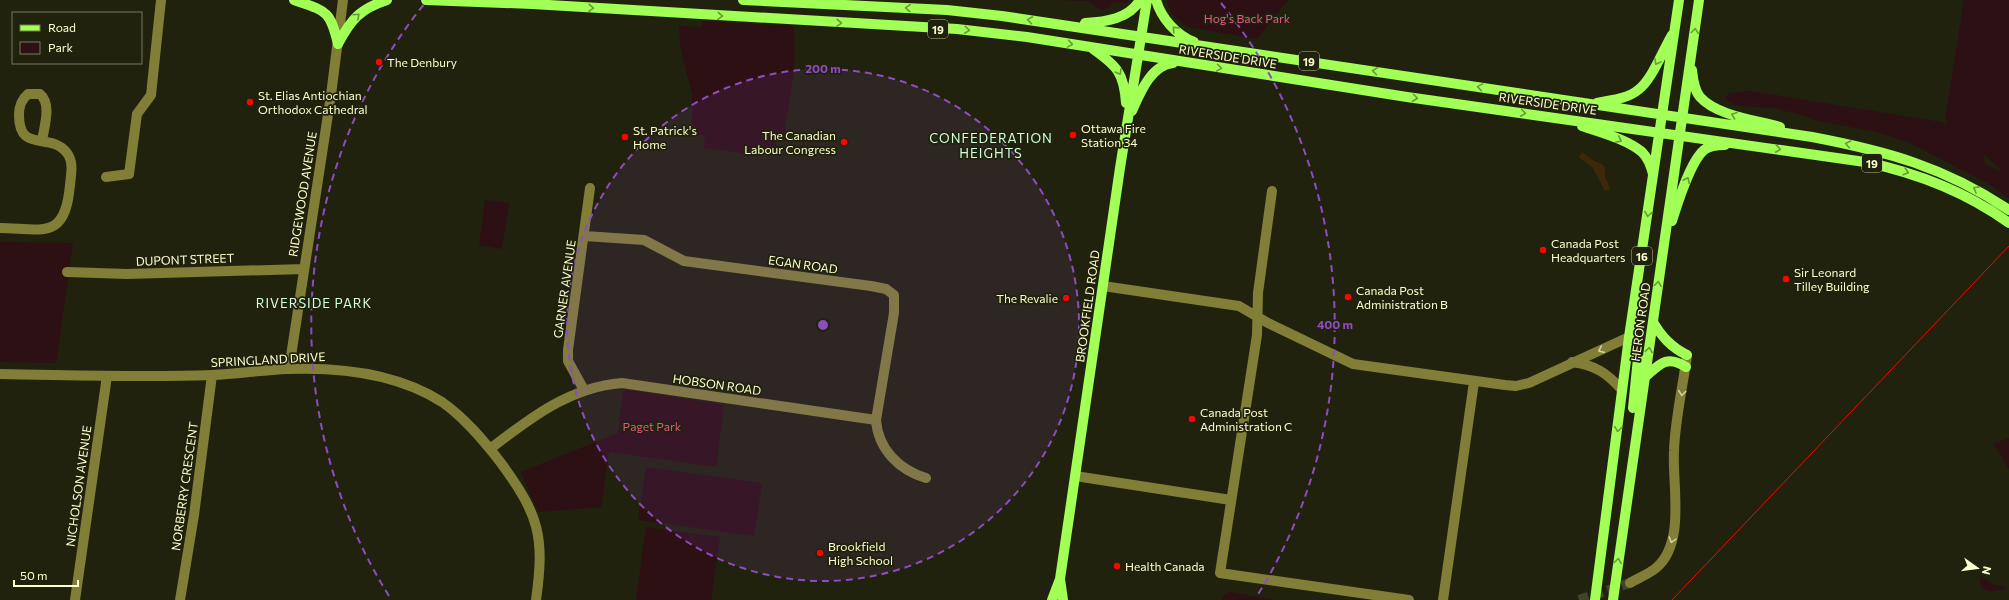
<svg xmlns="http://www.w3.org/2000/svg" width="2009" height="600" font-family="Commissioner,sans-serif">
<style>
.green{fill:#2c1013;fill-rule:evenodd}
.water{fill:#3f2709}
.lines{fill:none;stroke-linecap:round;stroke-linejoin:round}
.minor-tunnel{stroke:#41432a;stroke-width:10;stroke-dasharray:10 5;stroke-linecap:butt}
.minor{stroke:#817e38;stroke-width:10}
.major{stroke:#a1ff55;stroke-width:10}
.tram{stroke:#f90600;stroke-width:1}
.oneway{stroke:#679c35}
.oneway2{stroke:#d2d29a}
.ring{fill:none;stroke:#8e4cc1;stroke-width:2;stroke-dasharray:7 5}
.poi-dot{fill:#f90600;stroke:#20220d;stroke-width:1.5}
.labels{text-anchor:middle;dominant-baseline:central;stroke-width:3.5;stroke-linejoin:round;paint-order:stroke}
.shield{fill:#20220d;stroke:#bbbd94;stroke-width:1}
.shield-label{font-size:11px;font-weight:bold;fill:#fdffce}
.park-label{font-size:12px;fill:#df5a85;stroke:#20220d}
.street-label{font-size:12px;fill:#fdffce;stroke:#20220d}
.poi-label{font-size:12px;fill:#fdffce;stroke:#20220d;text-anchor:start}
.neighbourhood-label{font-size:13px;letter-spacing:1px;fill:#d0ffde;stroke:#20220d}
.centre{fill:#8e4cc1;stroke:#20220d;stroke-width:2}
.ring-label{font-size:12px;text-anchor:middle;font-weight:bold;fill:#8e4cc1;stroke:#20220d;stroke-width:3.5;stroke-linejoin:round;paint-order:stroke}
</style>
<rect width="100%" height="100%" fill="#20220d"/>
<!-- green -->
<path class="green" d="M1054,0H1128V3L1113,2L1109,7L1101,10L1089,1Z
M1167,0H1288L1257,39L1188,27L1171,13Z
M1964,0H2009V198L1989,184L1908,142L1877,132L1813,120L1803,115L1773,108L1739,106L1729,102L1725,97L1729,93L1750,91L1941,122L1946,125L1948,122L1945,119ZM1984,155H1985L2003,172L1985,165Z
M702,21L793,26C799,61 789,101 784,136H778L775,149L759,148L758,155L704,148L705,135H692V94L681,51L679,26L702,27Z
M485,200L509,203L502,249L479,245Z
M0,242L73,243L56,363L0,362Z
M623,389L724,405L716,467L609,452L601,507L538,512L521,472L618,433Z
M2009,438V469L1994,444Z
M646,467L762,483L754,536L638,520Z
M646,527L720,537L711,600H636Z
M1981,576L1994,585L2005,586V589C1997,590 1985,595 1981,585C1980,581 1980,579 1981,576Z
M1231,592L1276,600H1222L1224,595Z"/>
<!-- water -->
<path class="water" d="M1582,152L1594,161L1602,164L1605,168V176L1610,189L1605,191L1593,168L1579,157Z"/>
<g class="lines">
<!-- minor-tunnel -->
<path class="minor-tunnel" d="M1579,600L1630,583"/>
<!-- minor -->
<path class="minor" d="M106,177L129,174L137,114L151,95L161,0
M1272,191L1258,293L1257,335L1220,573L1409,600
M0,228C44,229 65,240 70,185C71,175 74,162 67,153C50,131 19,154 19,115C19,106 21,100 28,94H40C52,104 44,127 42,141
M585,236L644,240L684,261L871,286L886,289L894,295V313L876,420C878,449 899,470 926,478
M67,272L127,274L304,269
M1103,286L1239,306L1268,323L1353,364L1505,385L1516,386L1529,383L1629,337
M1572,362C1595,365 1607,373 1622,390
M289,369L331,95L343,0
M0,374C71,375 141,378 212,375C237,374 262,370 287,369C339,367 397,373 442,402C465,418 484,441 501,463C539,515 545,536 536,600
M584,390L568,361V350L590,188
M490,449C530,418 570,387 622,383L876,420
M1075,476L1231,500
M1630,583C1638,578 1649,574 1656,568C1686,543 1672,485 1674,451C1675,419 1683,386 1687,355
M75,600L107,376
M180,600L194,515L212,375
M1443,600L1474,382"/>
<!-- major -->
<path class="major" d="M294,0C326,11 330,10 338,44
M426,0L532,4L957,29L1027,37L1407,97L1865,162C1917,173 1965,191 2009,223
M743,0L947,10L1002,16L1812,137C1886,151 1945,167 2009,210
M1156,0C1161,18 1176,35 1194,42
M1085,23C1105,22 1129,19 1140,0
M338,44C351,19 360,9 387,0
M1093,49C1117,66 1124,73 1126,103
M1692,70C1693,79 1694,90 1700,97C1717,116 1756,120 1780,127
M1597,103C1611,100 1627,99 1638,90C1652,80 1663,50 1672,35
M1132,111C1140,93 1151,65 1173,63
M1582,126C1602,133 1626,139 1642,152C1648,158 1651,166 1653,174
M1672,221C1678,202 1690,162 1704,150C1710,145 1718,145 1725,145
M1653,322C1662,337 1671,347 1687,355
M1629,337L1638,358L1633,408
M1644,378C1659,365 1666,354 1686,367
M1060,579L1063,600
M1052,600L1060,579L1120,168L1147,0
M1595,600L1629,337L1679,0
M1613,600L1699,0"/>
<!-- tram -->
<path class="tram" d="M1672,600L2009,246"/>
</g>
<!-- one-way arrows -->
<defs><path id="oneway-chevron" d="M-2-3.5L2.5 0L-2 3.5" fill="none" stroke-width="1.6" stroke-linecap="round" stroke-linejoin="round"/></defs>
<g class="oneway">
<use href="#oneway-chevron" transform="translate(591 8) rotate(3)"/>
<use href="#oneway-chevron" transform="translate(908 8) rotate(-177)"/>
<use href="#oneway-chevron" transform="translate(357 16) rotate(-43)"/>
<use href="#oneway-chevron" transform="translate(720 16) rotate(3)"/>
<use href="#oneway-chevron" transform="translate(1030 20) rotate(-172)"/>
<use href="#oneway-chevron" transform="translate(839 23) rotate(4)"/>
<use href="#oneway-chevron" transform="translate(1175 29) rotate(-133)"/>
<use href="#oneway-chevron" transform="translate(967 30) rotate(6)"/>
<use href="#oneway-chevron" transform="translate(1695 31) rotate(-82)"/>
<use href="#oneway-chevron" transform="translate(1070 44) rotate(9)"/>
<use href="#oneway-chevron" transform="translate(1657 62) rotate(118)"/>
<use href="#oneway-chevron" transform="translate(1219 68) rotate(9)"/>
<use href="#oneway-chevron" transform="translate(1375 71) rotate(-172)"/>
<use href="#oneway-chevron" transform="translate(1119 72) rotate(60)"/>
<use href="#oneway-chevron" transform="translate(1480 87) rotate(-171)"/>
<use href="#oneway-chevron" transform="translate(1415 98) rotate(7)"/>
<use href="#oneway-chevron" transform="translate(1523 113) rotate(8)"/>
<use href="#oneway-chevron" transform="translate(1734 115) rotate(-160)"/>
<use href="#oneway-chevron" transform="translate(1619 140) rotate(25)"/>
<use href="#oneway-chevron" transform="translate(1848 144) rotate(-169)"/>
<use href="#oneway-chevron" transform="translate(1778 149) rotate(8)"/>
<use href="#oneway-chevron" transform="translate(1906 172) rotate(17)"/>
<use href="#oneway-chevron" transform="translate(1687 180) rotate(-63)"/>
<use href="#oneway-chevron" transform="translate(1976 189) rotate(-151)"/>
<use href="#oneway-chevron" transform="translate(1648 214) rotate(99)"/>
<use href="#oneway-chevron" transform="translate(1658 284) rotate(-82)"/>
<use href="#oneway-chevron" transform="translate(1649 350) rotate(-81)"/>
<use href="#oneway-chevron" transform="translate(1618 429) rotate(97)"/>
<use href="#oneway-chevron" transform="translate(1618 561) rotate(-82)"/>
</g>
<g class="oneway2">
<use href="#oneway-chevron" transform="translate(1601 350) rotate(156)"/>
<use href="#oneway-chevron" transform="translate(1682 393) rotate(98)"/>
<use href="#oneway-chevron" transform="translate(1672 540) rotate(107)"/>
</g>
<!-- distance rings -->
<circle cx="823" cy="325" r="256" fill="#8e4cc1" fill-opacity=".12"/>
<g class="ring">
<circle cx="823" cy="325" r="256"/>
<path d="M389 596A512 512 0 0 1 425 3M1221 3A512 512 0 0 1 1257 596"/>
</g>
<!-- markers -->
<g class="poi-dot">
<circle cx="379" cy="62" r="4"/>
<circle cx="250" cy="102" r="4"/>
<circle cx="1073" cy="135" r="4"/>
<circle cx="625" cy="137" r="4"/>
<circle cx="844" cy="142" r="4"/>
<circle cx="1543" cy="250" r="4"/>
<circle cx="1786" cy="279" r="4"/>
<circle cx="1348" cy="297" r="4"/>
<circle cx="1066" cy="298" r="4"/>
<circle cx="1192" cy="419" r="4"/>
<circle cx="820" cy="553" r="4"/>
<circle cx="1117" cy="566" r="4"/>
</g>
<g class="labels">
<!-- shield labels -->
<g class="shield">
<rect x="928" y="20" width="20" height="18" rx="3"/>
<rect x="1299" y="52" width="20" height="18" rx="3"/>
<rect x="1862" y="154" width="20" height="18" rx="3"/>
<rect x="1632" y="247" width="20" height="18" rx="3"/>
</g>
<g class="shield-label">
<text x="938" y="29">19</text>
<text x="1309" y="61">19</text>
<text x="1872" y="163">19</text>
<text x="1642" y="256">16</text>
</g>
<!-- park labels -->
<g class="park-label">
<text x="1247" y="18">Hog's Back Park</text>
<text x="652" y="426">Paget Park</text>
</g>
<!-- street labels -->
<g class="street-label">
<text transform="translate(1228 56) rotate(9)">RIVERSIDE DRIVE</text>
<text transform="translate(1548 103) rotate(8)">RIVERSIDE DRIVE</text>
<text transform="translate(302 194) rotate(-81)">RIDGEWOOD AVENUE</text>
<text transform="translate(185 259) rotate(-2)">DUPONT STREET</text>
<text transform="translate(803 264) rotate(8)">EGAN ROAD</text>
<text transform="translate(564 289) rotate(-82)">GARNER AVENUE</text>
<text transform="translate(1087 306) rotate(-82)">BROOKFIELD ROAD</text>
<text transform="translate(1640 322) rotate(-82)">HERON ROAD</text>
<text transform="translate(268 359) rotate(-3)">SPRINGLAND DRIVE</text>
<text transform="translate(717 384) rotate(8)">HOBSON ROAD</text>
<text transform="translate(78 486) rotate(-82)">NICHOLSON AVENUE</text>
<text transform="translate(184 486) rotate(-82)">NORBERRY CRESCENT</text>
</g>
<!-- poi labels -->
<g class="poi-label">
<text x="387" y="62">The Denbury</text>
<text x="258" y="95">St. Elias Antiochian<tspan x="258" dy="14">Orthodox Cathedral</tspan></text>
<text x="1081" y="128">Ottawa Fire<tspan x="1081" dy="14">Station 34</tspan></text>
<text x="633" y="130">St. Patrick's<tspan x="633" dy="14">Home</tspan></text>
<text x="836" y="135" text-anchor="end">The Canadian<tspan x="836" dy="14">Labour Congress</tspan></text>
<text x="1551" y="243">Canada Post<tspan x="1551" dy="14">Headquarters</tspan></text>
<text x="1794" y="272">Sir Leonard<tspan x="1794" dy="14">Tilley Building</tspan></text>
<text x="1356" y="290">Canada Post<tspan x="1356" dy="14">Administration B</tspan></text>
<text x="1058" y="298" text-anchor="end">The Revalie</text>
<text x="1200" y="412">Canada Post<tspan x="1200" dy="14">Administration C</tspan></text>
<text x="828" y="546">Brookfield<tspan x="828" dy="14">High School</tspan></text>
<text x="1125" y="566">Health Canada</text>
</g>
<!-- neighbourhood labels -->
<g class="neighbourhood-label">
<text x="991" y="138">CONFEDERATION<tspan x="991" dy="15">HEIGHTS</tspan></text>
<text x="314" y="303">RIVERSIDE PARK</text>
</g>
</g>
<circle cx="823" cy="325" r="6" class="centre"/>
<g class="ring-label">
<text x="823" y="73">200 m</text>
<text x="1335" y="329">400 m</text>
</g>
<!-- legend -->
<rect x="12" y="12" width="130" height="52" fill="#20220d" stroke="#787a5a"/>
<rect x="20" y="25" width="20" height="6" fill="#a1ff55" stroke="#787a5a"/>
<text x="48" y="32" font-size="12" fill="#fdffce">Road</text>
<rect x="20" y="42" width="20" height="12" fill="#2c1013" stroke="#787a5a"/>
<text x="48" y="52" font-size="12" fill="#fdffce">Park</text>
<!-- north arrow -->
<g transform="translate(1977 568) rotate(104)" stroke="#20220d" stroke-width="3" paint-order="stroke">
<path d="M0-3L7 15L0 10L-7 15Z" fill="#fdffce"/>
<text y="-6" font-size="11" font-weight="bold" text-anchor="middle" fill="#fdffce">N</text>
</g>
<!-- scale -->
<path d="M14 580v6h64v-6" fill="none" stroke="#fdffce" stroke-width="2"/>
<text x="20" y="580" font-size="12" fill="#fdffce" stroke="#20220d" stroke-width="3" paint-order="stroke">50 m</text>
</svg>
